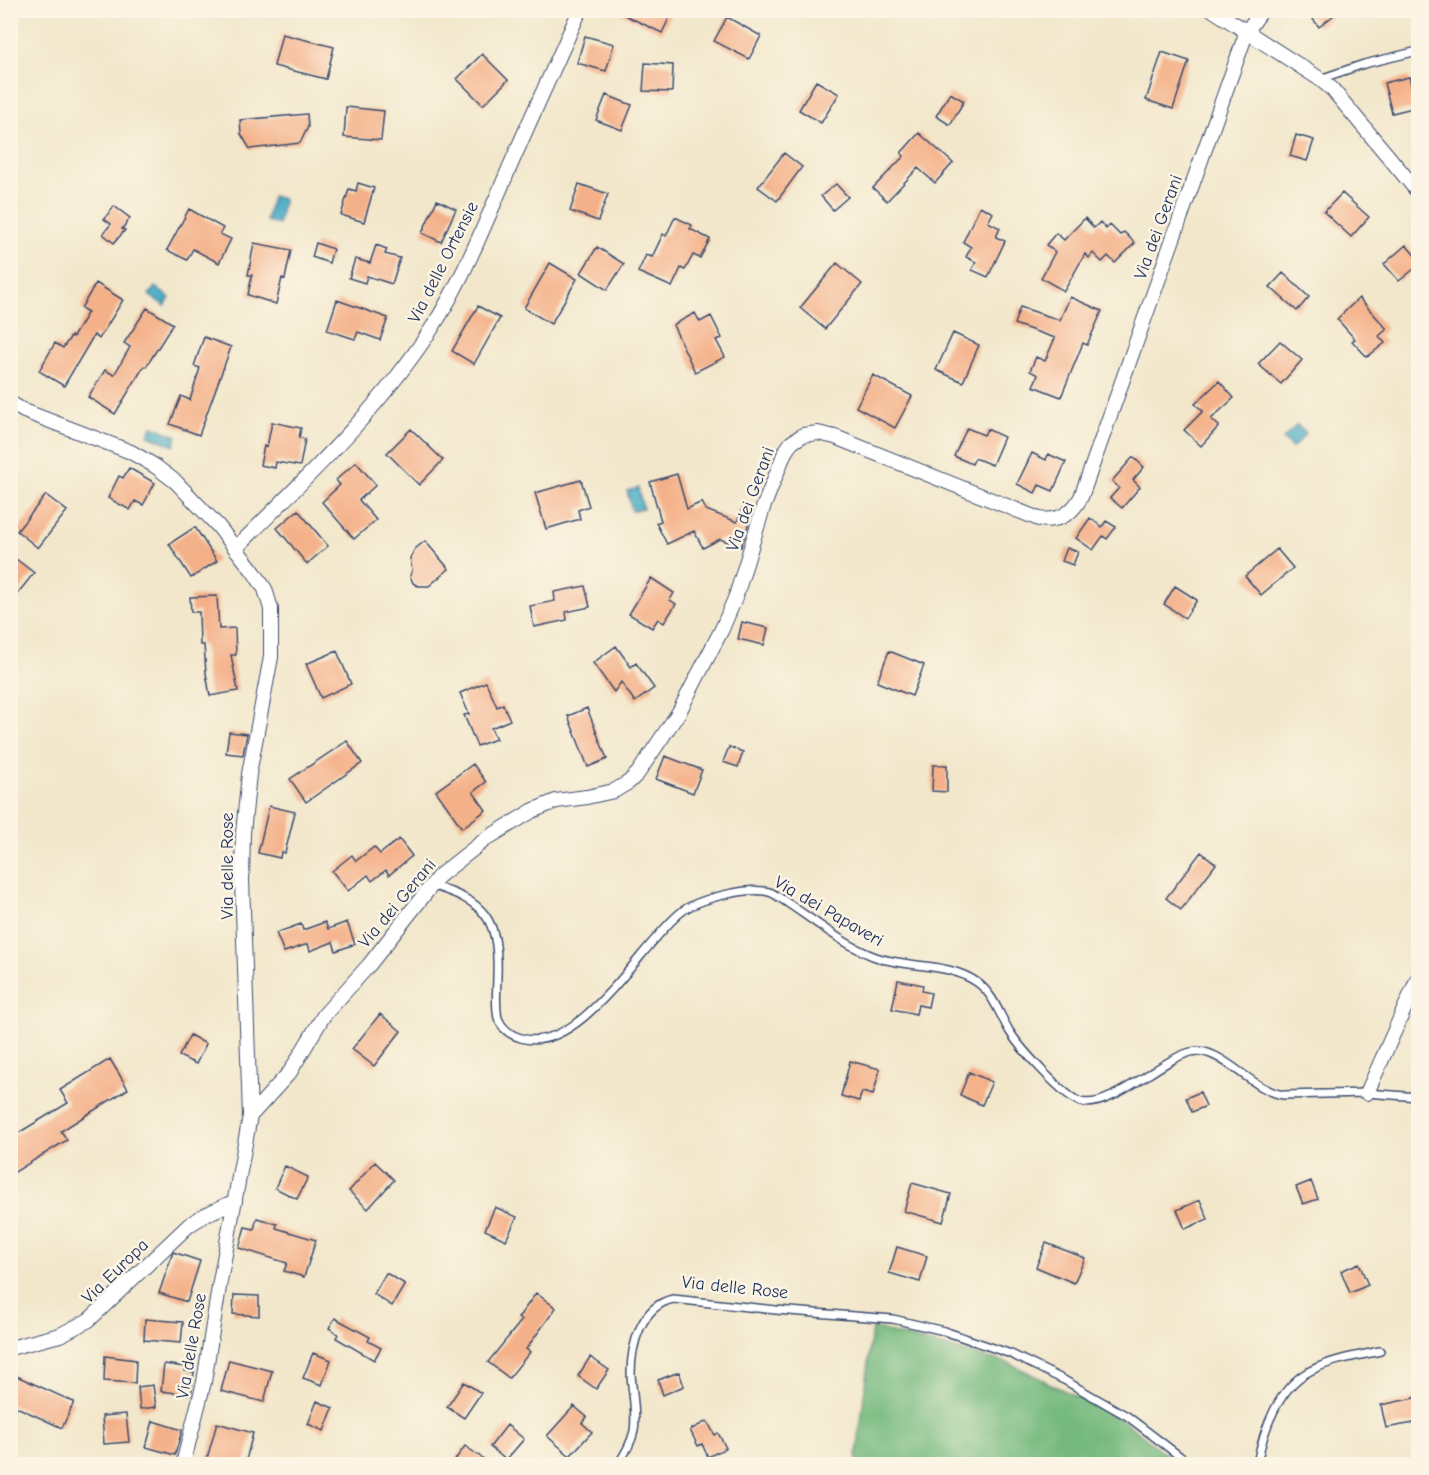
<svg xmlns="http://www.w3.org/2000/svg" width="1429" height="1475" viewBox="0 0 1429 1475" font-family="'Comic Neue',sans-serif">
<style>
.forest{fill:#74b97e;stroke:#48746e;stroke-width:1.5}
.water{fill:#45abc5;stroke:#306d92;stroke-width:1.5}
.building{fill:#f4b189}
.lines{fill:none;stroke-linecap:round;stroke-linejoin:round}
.service-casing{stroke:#3b4b6e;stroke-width:10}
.minor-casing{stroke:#3b4b6e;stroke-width:16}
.service{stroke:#fff;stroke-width:7}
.minor{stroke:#fff;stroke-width:14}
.labels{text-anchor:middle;stroke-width:5;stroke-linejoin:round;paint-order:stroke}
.street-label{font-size:18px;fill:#1b2f5e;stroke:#fcf5e5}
</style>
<rect width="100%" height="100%" fill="#fcf5e5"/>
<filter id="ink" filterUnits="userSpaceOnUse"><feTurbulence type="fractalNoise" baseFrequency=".0167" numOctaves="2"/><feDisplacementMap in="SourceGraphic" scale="12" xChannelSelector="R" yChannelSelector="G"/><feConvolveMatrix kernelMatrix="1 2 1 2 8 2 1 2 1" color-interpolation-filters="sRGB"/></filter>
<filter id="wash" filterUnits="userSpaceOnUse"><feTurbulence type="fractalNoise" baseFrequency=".008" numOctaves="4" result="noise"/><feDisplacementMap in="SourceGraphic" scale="24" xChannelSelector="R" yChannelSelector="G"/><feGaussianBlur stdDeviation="1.35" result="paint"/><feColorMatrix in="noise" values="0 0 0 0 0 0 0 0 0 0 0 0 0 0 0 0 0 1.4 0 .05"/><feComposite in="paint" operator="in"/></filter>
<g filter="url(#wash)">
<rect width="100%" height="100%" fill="#f2e7cb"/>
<path class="forest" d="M872 1328 1011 1364 1121 1419 1178 1464H856Z"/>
<path class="water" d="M272 196 284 199 278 224 266 221Z
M155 287 170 298 165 306 149 295Z
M1297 425 1306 434 1292 448 1283 439Z
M152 426 177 436 174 446 148 435Z
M638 488 643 508 632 511 627 491Z"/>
<g id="blocks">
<path class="building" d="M614 10H673L662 33Z
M1306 10H1340L1319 27Z
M727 17 761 36 749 59 714 41Z
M282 34 334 47 326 79 274 66Z
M585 36 614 44 606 71 577 63Z
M1162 52 1189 61 1173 109 1146 100Z
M482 54 508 80 483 105 457 79Z
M645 63 673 65 672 92 643 91Z
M1409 77 1417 107 1392 113 1384 83Z
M816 81 839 94 821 123 799 110Z
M950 93 964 101 950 125 936 116Z
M606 95 632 105 622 130 596 120Z
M346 107 384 111 381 140 344 137Z
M307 114 308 127 300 143 250 149 241 134 240 120Z
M919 133 953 163 935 183 918 168 887 201 873 188 904 156 901 153Z
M1296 135 1314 140 1307 161 1290 156Z
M784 153 802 167 777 201 758 187Z
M358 183 374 188 364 222 341 215 349 189 356 191Z
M579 184 608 194 598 221 570 211Z
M836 184 848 197 833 210 821 196Z
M1342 193 1369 217 1351 237 1324 212Z
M437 200 456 209 441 242 422 233Z
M114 206 130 218 122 229 125 230 114 243 103 234 111 224 104 219Z
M980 206 993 213 988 222 1000 228 996 237 1005 241 988 277 972 270 976 262 966 257 971 247 963 242Z
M189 209 223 228 220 234 231 239 219 263 193 249 187 260 167 250Z
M675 217 692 225 690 229 710 239 700 258 693 255 685 270 681 268 672 287 638 272 646 255 652 257 663 234 666 236Z
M1085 218 1094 228 1100 222 1106 229 1110 225 1120 235 1124 232 1135 243 1115 263 1108 256 1102 262 1093 253 1089 258 1085 254 1064 291 1041 278 1055 252 1046 245 1056 233 1064 240Z
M254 243 291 250 285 279 282 278 276 304 248 295 252 275H248Z
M316 243 333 249 329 263 312 257Z
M376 245 387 249 385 254 400 258 392 284 367 276 365 283 349 278 355 259 370 263Z
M1406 245 1419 260V265L1399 281 1384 264Z
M597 247 624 264 607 290 581 273Z
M550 263 577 279 551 324 524 308Z
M837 263 862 284 825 329 800 308Z
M1283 273 1309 297 1297 311 1270 287Z
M96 283 123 300 99 339 94 335 64 386 39 371 55 343 63 348 71 336 73 337 88 312 81 308Z
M1070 297 1102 311 1087 345 1083 343 1061 397 1033 386 1038 375 1030 371 1036 357 1045 361 1055 338 1014 324 1020 307 1060 320Z
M1359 298 1387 329 1379 336 1385 343 1367 357 1352 341 1355 339 1337 319Z
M337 300 388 318 380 340 358 332 355 339 327 330Z
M478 306 500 318 474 364 452 351Z
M147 308 173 324 146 367 144 366 115 414 88 397 105 370 114 375 130 347 124 343Z
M695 313 700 322 711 316 722 338 716 340 725 357 695 372 673 325Z
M953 333 979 345 963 382 936 370Z
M204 337 231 347 199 435 170 424 181 396 190 400 200 368 194 366Z
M1280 341 1302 360 1281 384 1258 364Z
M873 375 912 396 895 428 856 407Z
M1219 381 1234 398 1211 419 1219 426 1201 446 1184 430 1203 411 1195 404Z
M272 422 301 428 299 438 305 439 300 466 276 462 275 468 260 465 264 446 267 447Z
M967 428 984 435 987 429 1004 437 992 465 975 458 972 464 954 456Z
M411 429 443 460 419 485 387 453Z
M1032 453 1046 460 1048 454 1066 462 1053 491 1039 485 1035 493 1017 484Z
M1133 457 1144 467 1133 480 1140 487 1122 508 1110 498 1119 488 1112 481Z
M356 462 376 485 359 500 376 520 354 539 322 502 340 485 336 480Z
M129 468 155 483 143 505 135 501 130 510 108 498 119 476 123 478Z
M677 474 687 509 702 502 706 510 737 522 742 509 752 513 741 547 720 539 703 548 694 531 667 544 656 523 661 521 650 482Z
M581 480 589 506 578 510 580 519 546 529 535 493Z
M46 495 67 511 38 548 17 531Z
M298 510 328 546 307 564 277 528Z
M1090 518 1102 527 1106 521 1116 527 1107 539 1103 536 1093 550 1076 538Z
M195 527 217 561 191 578 169 544Z
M425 541 449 569 429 586H418L413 583 410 576 412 570 410 558 415 549Z
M1067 548 1078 552 1073 565 1062 561Z
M1277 549 1293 568 1261 595 1245 576Z
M16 559 34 573 10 603V566Z
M651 578 674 593 670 600 676 604 664 623 658 619 652 628 629 614Z
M585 586 590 607 566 612 567 620 534 627 530 606 555 601 554 592Z
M1175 586 1197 600 1185 618 1164 604Z
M217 596 219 629 235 628 236 655H231L238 691 210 696 206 673 204 645H200L199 612H191L190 597Z
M742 622 768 628 764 645 738 639Z
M616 646 631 667 636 663 654 688 635 702 621 682 614 692 593 663Z
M337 651 351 684 321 698 306 664Z
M889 651 924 665 912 696 877 682Z
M486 682 497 707 503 704 510 720 491 728 496 739 477 746 464 715 469 714 460 693Z
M587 708 607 759 588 767 568 716Z
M229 732 247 734 243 755 226 753Z
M347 741 362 763 306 802 290 779Z
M729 747 743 752 738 767 723 762Z
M665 756 702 770 693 793 656 779Z
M473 764 486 782 473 792 486 810 462 828 436 791Z
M933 765H947V792L932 791Z
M269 806 295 812 285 853 281 852 280 858 258 853Z
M399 839 412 856 389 875 386 870 372 881 368 875 348 891 332 871 352 855 356 861 374 847 380 854Z
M1201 852 1216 864 1181 910 1166 898Z
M325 922 328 929 347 922 355 944 336 951 333 942 310 951 308 944 284 952 276 933 301 924 303 930Z
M898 980 923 985 922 991 931 993 928 1007 918 1005 916 1014 892 1009Z
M380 1014 401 1031 374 1066 352 1049Z
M190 1035 206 1044 196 1064 179 1056Z
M110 1059 128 1089 61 1131 67 1140 10 1175V1138L68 1103 60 1090Z
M850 1061 880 1069 873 1095 862 1092 859 1101 841 1096Z
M969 1072 992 1082 982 1105 960 1095Z
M1200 1092 1206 1106 1192 1112 1186 1098Z
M375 1162 394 1180 368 1209 349 1191Z
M285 1166 308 1177 297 1199 275 1188Z
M1311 1181 1318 1199 1303 1204 1296 1187Z
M912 1183 951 1194 943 1222 904 1211Z
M1200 1200 1208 1219 1185 1229 1177 1210Z
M495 1207 517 1217 506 1240 485 1230Z
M257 1218 277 1224 276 1228 316 1240 304 1277 284 1271 287 1263 239 1248 245 1227 254 1229Z
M1046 1243 1085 1258 1074 1283 1036 1267Z
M897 1247 927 1256 920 1282 889 1273Z
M173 1252 200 1261 187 1302 159 1293Z
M1359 1263 1368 1285 1350 1293 1341 1271Z
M386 1273 405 1284 392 1306 374 1294Z
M536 1293 556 1308 526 1349 530 1352 509 1378 488 1362 522 1320 518 1318Z
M234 1295 259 1296V1316L233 1314Z
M335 1318 370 1337 368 1341 381 1348 374 1360 336 1338 338 1334 329 1328Z
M145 1319 183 1322 181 1343 144 1340Z
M313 1353 331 1360 322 1385 303 1378Z
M105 1356 136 1360 135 1383 104 1381Z
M590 1357 609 1370 596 1389 578 1376Z
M229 1360 272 1371 264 1402 221 1391Z
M164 1364 185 1367V1371L194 1372 191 1395 161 1391Z
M679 1372 684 1386 663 1395 658 1380Z
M10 1373 74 1402 62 1428 10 1404Z
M464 1382 481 1393 464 1418 447 1407Z
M153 1385 156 1407 140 1409 138 1387Z
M1419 1397V1422L1386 1428 1381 1405Z
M317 1401 333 1408 324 1431 308 1424Z
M574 1406 587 1417 582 1423 592 1432 570 1456 547 1436Z
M126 1414 129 1442 104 1444 102 1416Z
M153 1421 182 1430 175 1455 146 1447Z
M707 1421 715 1435 718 1433 726 1448 708 1457 702 1444 698 1446 690 1430Z
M217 1423 253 1433 245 1464H214L206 1462Z
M507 1425 524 1439 506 1460 490 1447Z
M465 1446 491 1464H452Z"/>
</g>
</g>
<g filter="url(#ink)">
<use href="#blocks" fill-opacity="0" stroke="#3b4b6e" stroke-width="1.5"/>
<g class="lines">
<g class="service-casing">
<path id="service" d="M1320 79 1364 64 1418 51
M430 885C485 901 499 918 497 976 497 990 495 1005 498 1018 502 1029 510 1035 521 1038 580 1055 640 946 680 913 696 899 752 885 772 893 804 912 838 942 873 956 906 969 948 961 978 983 994 995 1000 1016 1010 1032 1020 1048 1064 1097 1081 1102 1110 1110 1161 1059 1191 1052 1221 1045 1251 1091 1284 1095L1367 1093 1418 1097
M618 1464C625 1454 631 1444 634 1431 637 1412 632 1393 631 1374 631 1345 641 1306 673 1299L776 1310 893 1319 944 1331 1011 1354 1064 1380 1127 1416 1190 1464
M1257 1464C1263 1431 1278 1386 1312 1370 1333 1359 1358 1356 1380 1351"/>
</g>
<g class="minor-casing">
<path id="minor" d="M1213 10 1320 79 1332 89 1418 192
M10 403 24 411 131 452 155 466 176 482 218 526 254 572 265 589 271 609V657L249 774 243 833 242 880 250 1116 219 1287 204 1382 183 1464
M236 548C306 478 378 411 432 328 461 283 481 233 502 185 527 126 554 68 580 10
M1367 1093 1418 978
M250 1116 290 1072 324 1015 369 965 439 876 486 839 532 811 556 801 587 797 614 791 629 782 638 773 679 712 722 629 736 596 763 508 785 452 791 443 803 435 818 433 835 437 1039 519C1058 522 1072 514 1081 497L1247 31 1262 10
M10 1348 60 1335 89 1320 189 1225 205 1215 235 1201"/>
</g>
<use href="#service" class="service"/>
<use href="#minor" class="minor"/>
</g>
</g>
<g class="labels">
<g class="street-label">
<text transform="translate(1158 227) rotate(-70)" y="6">Via dei Gerani</text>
<text transform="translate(443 262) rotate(-63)" y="6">Via delle Ortensie</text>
<text transform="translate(750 499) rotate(-70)" y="6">Via dei Gerani</text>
<text transform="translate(227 866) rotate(-90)" y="6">Via delle Rose</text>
<text transform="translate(397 903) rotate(-50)" y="6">Via dei Gerani</text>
<text transform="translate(829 911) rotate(30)" y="6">Via dei Papaveri</text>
<text transform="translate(115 1271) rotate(-44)" y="6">Via Europa</text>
<text transform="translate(735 1287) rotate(6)" y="6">Via delle Rose</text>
<text transform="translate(191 1346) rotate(-80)" y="6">Via delle Rose</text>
</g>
</g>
<rect width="1429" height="1475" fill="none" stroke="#fcf5e5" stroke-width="36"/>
</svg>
